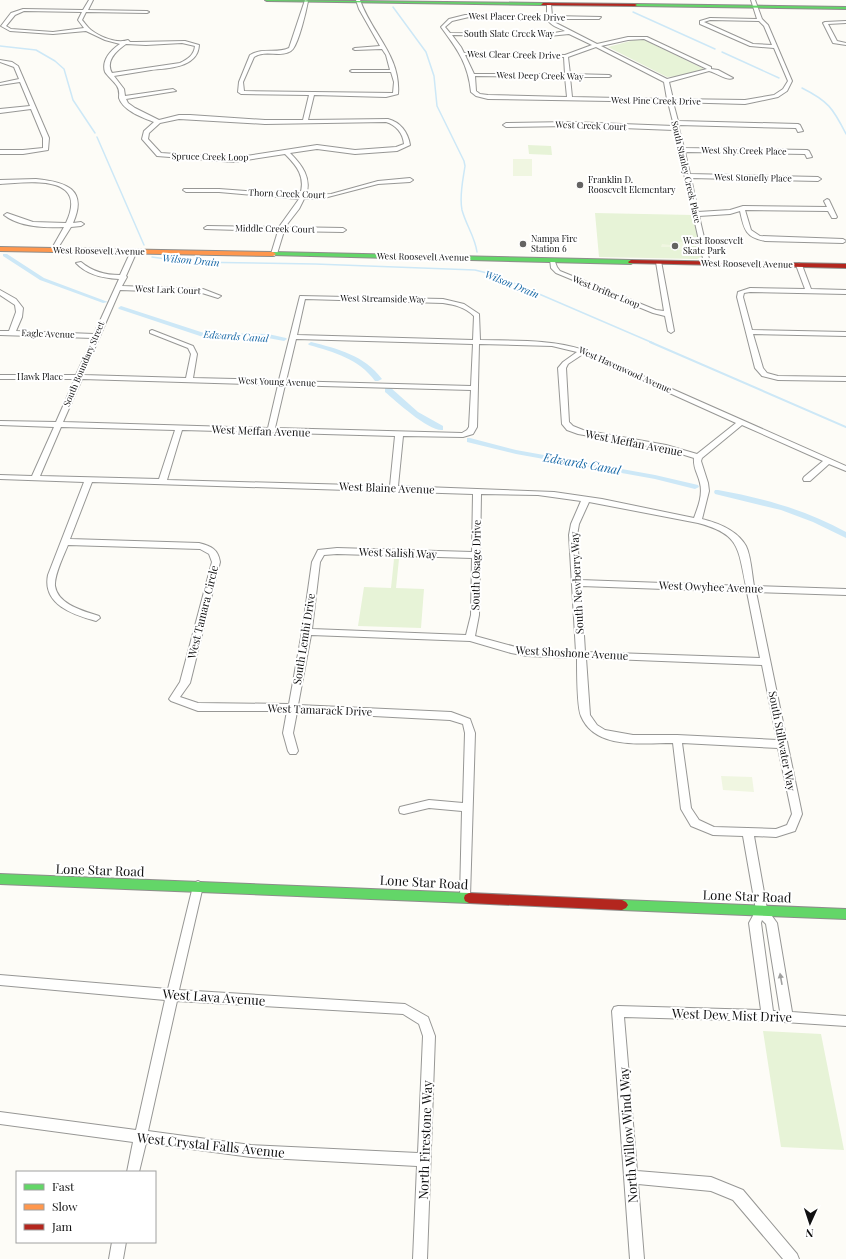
<svg xmlns="http://www.w3.org/2000/svg" width="846" height="1259" viewBox="0 0 846 1259" font-family="'Playfair Display',serif">
<style>
.green{fill:#e7f3d7}
.pitch{fill:#f0f6e1}
.lines{fill:none;stroke-linecap:round;stroke-linejoin:round}
.stream-far1{stroke:#cde8f7;stroke-width:1.5}
.stream{stroke:#cde8f7;stroke-width:2}
.canal{fill:#cde8f7;fill-rule:evenodd}
.street-casing{stroke:#979795;stroke-width:2}
.fast-casing{stroke:#8e8d8b;stroke-width:2}
.slow-casing{stroke:#8e8d8b;stroke-width:2}
.jam-casing{stroke:#8e8d8b;stroke-width:2}
.street{fill:#fffffe;fill-rule:evenodd}
.fast{fill:#63d668;fill-rule:evenodd}
.slow{fill:#ff974d;fill-rule:evenodd}
.jam{fill:#b3261e;fill-rule:evenodd}
.oneway{fill:#a0a09f}
.poi-dot{fill:#646362;stroke:#fff;stroke-width:1.5}
.labels{text-anchor:middle;stroke-width:4;stroke-linejoin:round;paint-order:stroke}
.far-street-label{font-size:9px;fill:#111;stroke:#fff}
.far-poi-label{font-size:9px;fill:#111;stroke:#fff;text-anchor:start}
.far-water-label{font-size:10px;font-style:italic;fill:#1768a6;stroke:#fff}
.street-label{font-size:11px;fill:#111;stroke:#fff}
.water-label{font-size:12px;font-style:italic;fill:#1768a6;stroke:#fff}
.near-street-label{font-size:13px;fill:#111;stroke:#fff}
</style>
<rect width="100%" height="100%" fill="#fdfcf7"/>
<path class="green" d="M638 39 644 40 704 69 681 76 667 77 608 47Z
M528 145 551 146 552 155 529 154Z
M595 213 693 215 703 256 697 259 599 257Z
M394 559H399L396 588 424 589 421 628 358 626 364 587 391 588Z
M763 1031 821 1034 844 1150 781 1147Z"/>
<path class="pitch" d="M513 159H532V176H513Z
M670 242H689L691 250H671L670 247H661L662 244 670 245Z
M721 776 752 777 754 792 723 790Z"/>
<g class="lines">
<path class="stream-far1" d="M393 7 426 52 434 76 437 106 464 161 465 166C463 180 459 196 462 210 466 225 475 237 477 252
M633 12 715 49
M0 46 36 50 55 61 64 69 73 100 95 133
M722 52 779 78
M802 88C828 101 833 108 846 134
M97 137 144 245
M152 257 187 262 315 264 475 270 495 275 653 343"/>
<path class="stream" d="M650 342 846 427"/>
<path class="canal" d="M3 254H7L44 278 108 302 103 303 40 280 3 256Z
M121 306 204 333 268 334 286 338 287 339 284 341 268 338 203 337 119 309 118 308Z
M311 342C338 349 364 355 382 379L378 381H375C359 359 334 352 309 345L308 344Z
M385 388H391L418 412 443 426V430C429 432 396 401 385 392Z
M467 438H470L516 450 655 475 698 485 699 487 695 489 655 479 516 454 467 442Z
M715 490H718C763 498 806 510 846 532V538L813 522 781 510 715 494 714 492Z"/>
<g class="street-casing">
<path id="street" d="M89 0H93L88 10 147 11 149 12 147 13 86 12 82 20C85 23 87 27 91 30 100 37 117 44 128 40L130 42H136L185 41 199 45C198 68 168 68 151 70 139 72 126 74 114 76L124 89 125 96 173 89 176 91 126 99 128 103 135 108 159 120 179 115H190L265 120H303L309 95 241 94 238 92 239 82 250 55C263 47 277 54 289 48L305 0 308 1C306 12 299 41 293 49 290 53 283 54 279 54 270 54 262 52 254 57L243 82 244 91 393 93 394 82 391 72H352L350 71 352 70H390L386 55 382 49 355 50 353 49 355 48 380 46 359 9 356 0H360C372 34 401 56 398 94L386 97 314 95 308 120 388 119C400 122 408 132 410 145L397 151 355 154 317 149 290 153C302 165 312 178 306 195L331 194 378 181 410 178 413 180 410 182 378 184 324 198 304 199 299 209 285 227 343 228 346 230 343 232 284 231 277 254 274 256 271 254 278 231 205 229 204 228 207 226 279 227 299 199 219 192H186L183 190 184 189H219L300 195C306 177 297 166 285 154L234 162 157 156 142 139 144 131 154 122C144 118 123 111 119 98 119 94 120 91 117 86 114 81 108 77 105 72 101 60 112 49 120 44L105 40 86 31 53 34 10 31 1 26 11 13 23 9 83 10ZM24 11 82 12 78 20 84 28 53 32 11 29 6 26 15 15ZM182 43 195 46C194 55 188 59 180 63L112 73C105 61 116 51 126 44L146 45ZM179 119 265 124 386 122C396 125 403 133 404 144L396 147 355 150 317 145 234 158 161 153 148 139 149 133 160 123Z
M751 0H755L762 19 768 25 792 81 787 91 778 97 745 104 673 102 678 121 798 124 800 125 803 131 798 132 796 128 678 125 684 148 807 150 809 151 812 157 807 158 805 154 685 152 690 174 818 177 821 179 818 181 691 178 698 212 730 210 743 206 827 207 824 201 827 199 829 200 837 217 836 218H832L828 211 745 210 751 230 760 236 843 239 846 241 843 243 765 241C745 237 744 229 740 211L730 214 699 216 710 263 707 265 704 263 679 151 677 150 679 149 674 130 570 126 506 127 503 125 506 123 570 122 674 126 668 102 488 99 476 96 471 92C468 63 457 49 441 27L449 19 465 15 547 16V4L549 3 551 4 552 16 601 17 599 19H552L556 23 597 44 628 37H647L711 67V69L718 70 733 78C727 81 717 73 709 71L669 82 673 99 745 100 774 95 783 89 788 81 774 48 750 46 700 24V21L710 18 757 19ZM469 17 548 19C549 25 559 28 565 31L549 34 450 33 445 27 452 21ZM710 20 759 21 764 26 772 45 753 44 704 22ZM569 34 592 45 565 55 464 53 461 47 452 35 549 36ZM644 39 707 69 667 79 601 46 628 40ZM596 47 664 82 667 99 572 97 570 77H609L611 76 609 75 570 74 568 57ZM465 55 564 57 565 74H474ZM475 76 565 77 567 97 488 95 480 94 476 91Z
M846 21V23L828 24 837 41 846 43V45L833 43 823 23 825 22Z
M0 60 12 62 18 66 49 138 48 150 23 154H0V150H23L43 148V138L31 109 0 113V109L30 106 20 82 0 85V83L19 79 14 67 0 62Z
M36 179C66 182 88 189 73 223L81 222 84 224 81 226 71 227 56 251 51 250 64 227C46 228 19 227 4 215L7 213 33 222 66 223C89 174 30 182 0 184V180Z
M134 249 137 251 126 276 127 277 122 286 203 289 221 296 218 298 202 293 120 290 83 375 186 378 191 354 188 348 150 333V331L152 330 193 346 197 354 193 378 279 380 300 296 443 299 464 304 479 314 480 340C515 341 550 339 584 350L846 466V471L829 464 810 481H804L803 479 804 477 823 461 742 425 702 458 701 461 708 483 709 491 702 519C718 523 737 530 746 546 751 556 752 575 754 586L846 589V595L756 592 802 814 795 831 776 837 754 836 767 909 777 923 792 1012 846 1016V1026L768 1021 624 1017 637 1171 711 1177 743 1190 797 1254 799 1259H783L733 1200 711 1191 638 1184 644 1259H630L612 1011 614 1007 618 1006 761 1010 749 923 756 910 743 836 713 835 691 826 681 809 673 743C643 743 595 750 581 716 577 707 577 670 577 658L527 656 511 653 470 641 311 635 298 705 451 712 470 719 475 733 470 897 469 900 465 902 461 900 460 897 462 811 429 808 404 814 400 813 399 810 400 807 429 800 463 803 465 733 463 724 450 720 297 712 293 733 298 751 296 754H290L288 751 283 733 287 711H198L171 701 169 699 180 682 212 562 209 554 200 549 68 545C64 555 54 575 55 586 58 605 84 611 99 616L100 618 96 621C74 615 42 605 48 575L84 482 0 479V475L32 476 54 427 0 425V421L56 422 75 379H0V375H76L93 338 0 335V331H9L16 312 15 305 0 295V290L16 299 23 308 22 317 16 331 94 334 119 279C103 278 87 275 76 263L81 262C93 272 105 275 120 275L131 251ZM305 299 443 303C455 305 465 307 474 316L473 340 297 335ZM296 339 473 344 471 386 286 381ZM479 344 552 346 577 352 563 362 558 368 562 424 567 430 578 434 665 449 694 458C693 468 698 474 700 483 703 495 698 507 694 518L602 499 554 492 398 486 403 436 463 437 473 434 477 427ZM583 354 736 423 697 454 666 445 583 430 573 426 569 422 566 368 568 364ZM82 379 278 385 268 428 63 422ZM285 385 471 390 469 427 467 430 462 433 275 428ZM61 427 175 430 159 479 40 476ZM182 430 395 436 390 486 167 480ZM92 482 473 494 472 552 337 548 318 550 312 562 302 632 289 704 198 703 180 697 190 683 220 562C218 549 211 546 199 543L70 539ZM481 494 538 495 581 501 571 524 569 535 576 652 527 650 475 636 479 615ZM589 502 698 523C740 534 738 548 746 586L580 580 577 535 579 524ZM337 554 472 558 471 615 466 635 312 629 320 562 324 555ZM581 586 747 592 760 658 585 652ZM586 658 762 665 777 740 677 735H633L605 730 597 725 590 715ZM682 743 778 748 792 814 787 825 776 829 714 827 699 820 691 808ZM762 920 766 924 780 1011H773L761 923Z
M550 259H554L557 267 560 271 656 310 664 311 656 262 661 261 674 331 671 333 668 331 665 316 653 313 556 273 551 268Z
M799 263 802 265 811 289 846 290V294L750 292 744 293 743 297 752 330 846 332V336L753 334 763 368 767 373 778 376 846 377V381L778 380 762 376 755 368 737 297 738 292 750 288 805 289 796 265Z
M198 881 202 883 203 886 179 990 405 1004 428 1017 435 1036 427 1259H413L417 1166 251 1157 146 1143 139 1172H127L133 1142 0 1124V1112L136 1130 165 1000 0 985V975L168 989 193 886 194 883ZM177 1001 403 1014 419 1024 423 1036 418 1153 251 1145 148 1131Z
M112 1242H126L123 1259H109Z"/>
</g>
<g class="fast-casing">
<path id="fast" d="M265 0 543 3 545 4 543 5 267 1Z
M635 4 846 7V9L633 6Z
M273 252 631 260 634 262 631 264 271 255V253Z
M0 874 469 893 473 895 474 898 473 901 469 903 0 884Z
M622 900 846 909V919L622 910 618 908 616 905 618 902Z"/>
</g>
<g class="slow-casing">
<path id="slow" d="M0 247 273 252 276 254 273 256 0 251Z"/>
</g>
<g class="jam-casing">
<path id="jam" d="M543 3 635 4 637 5 635 6 541 5Z
M631 260 846 264V268L629 263 628 262Z
M469 893 622 900 626 902 628 905 626 908 622 910 469 903 465 901 464 898 465 895Z"/>
</g>
<use href="#street" class="street"/>
<use href="#fast" class="fast"/>
<use href="#slow" class="slow"/>
<use href="#jam" class="jam"/>
</g>
<defs><path id="oneway-solid" d="M-6-.8H1V-3.2L6.5 0L1 3.2V.8H-6Z"/></defs>
<use class="oneway" href="#oneway-solid" transform="translate(781 979) rotate(-100)"/>
<g class="poi-dot">
<circle cx="580" cy="185" r="4"/>
<circle cx="523" cy="244" r="4"/>
<circle cx="675" cy="246" r="4"/>
</g>
<g class="labels">
<g class="far-street-label">
<text transform="translate(517 17) rotate(1)" y="3">West Placer Creek Drive</text>
<text x="509" y="37">South Slate Creek Way</text>
<text transform="translate(514 55) rotate(1)" y="3">West Clear Creek Drive</text>
<text transform="translate(540 76) rotate(1)" y="3">West Deep Creek Way</text>
<text transform="translate(656 101) rotate(1)" y="3">West Pine Creek Drive</text>
<text transform="translate(591 126) rotate(2)" y="3">West Creek Court</text>
<text transform="translate(744 151) rotate(1)" y="3">West Shy Creek Place</text>
<text transform="translate(210 157) rotate(1)" y="3">Spruce Creek Loop</text>
<text transform="translate(686 172) rotate(77)" y="3">South Stanley Creek Place</text>
<text transform="translate(753 178) rotate(1)" y="3">West Stonefly Place</text>
<text transform="translate(287 194) rotate(2)" y="3">Thorn Creek Court</text>
<text transform="translate(275 229) rotate(1)" y="3">Middle Creek Court</text>
<text transform="translate(99 251) rotate(1)" y="3">West Roosevelt Avenue</text>
<text transform="translate(423 257) rotate(1)" y="3">West Roosevelt Avenue</text>
<text transform="translate(747 264) rotate(1)" y="3">West Roosevelt Avenue</text>
<text transform="translate(168 290) rotate(2)" y="3">West Lark Court</text>
<text transform="translate(606 292) rotate(22)" y="3">West Drifter Loop</text>
<text transform="translate(383 299) rotate(1)" y="3">West Streamside Way</text>
<text transform="translate(48 334) rotate(2)" y="3">Eagle Avenue</text>
<text transform="translate(84 364) rotate(-67)" y="3">South Boundary Street</text>
<text transform="translate(625 370) rotate(24)" y="3">West Havenwood Avenue</text>
<text x="40" y="380">Hawk Place</text>
<text transform="translate(277 382) rotate(2)" y="3">West Young Avenue</text>
</g>
<g class="far-poi-label">
<text x="588" y="183">Franklin D.<tspan x="588" dy="10">Roosevelt Elementary</tspan></text>
<text x="531" y="242">Nampa Fire<tspan x="531" dy="10">Station 6</tspan></text>
<text x="683" y="244">West Roosevelt<tspan x="683" dy="10">Skate Park</tspan></text>
</g>
<g class="far-water-label">
<text transform="translate(191 260) rotate(5)" y="4">Wilson Drain</text>
<text transform="translate(512 284) rotate(22)" y="4">Wilson Drain</text>
<text transform="translate(236 336) rotate(4)" y="4">Edwards Canal</text>
</g>
<g class="street-label">
<text transform="translate(261 431) rotate(2)" y="4">West Meffan Avenue</text>
<text transform="translate(634 443) rotate(11)" y="4">West Meffan Avenue</text>
<text transform="translate(387 488) rotate(2)" y="4">West Blaine Avenue</text>
<text transform="translate(398 553) rotate(2)" y="4">West Salish Way</text>
<text transform="translate(476 565) rotate(-89)" y="4">South Osage Drive</text>
<text transform="translate(577 583) rotate(-93)" y="4">South Newberry Way</text>
<text transform="translate(711 587) rotate(2)" y="4">West Owyhee Avenue</text>
<text transform="translate(203 612) rotate(-76)" y="4">West Tamara Circle</text>
<text transform="translate(304 639) rotate(-81)" y="4">South Lemhi Drive</text>
<text transform="translate(572 653) rotate(3)" y="4">West Shoshone Avenue</text>
<text transform="translate(320 710) rotate(2)" y="4">West Tamarack Drive</text>
<text transform="translate(782 741) rotate(79)" y="4">South Stillwater Way</text>
</g>
<g class="water-label">
<text transform="translate(582 464) rotate(10)" y="4">Edwards Canal</text>
</g>
<g class="near-street-label">
<text transform="translate(100 870) rotate(2)" y="5">Lone Star Road</text>
<text transform="translate(424 882) rotate(3)" y="5">Lone Star Road</text>
<text transform="translate(747 896) rotate(2)" y="5">Lone Star Road</text>
<text transform="translate(214 997) rotate(4)" y="5">West Lava Avenue</text>
<text transform="translate(732 1015) rotate(2)" y="5">West Dew Mist Drive</text>
<text transform="translate(628 1135) rotate(-94)" y="5">North Willow Wind Way</text>
<text transform="translate(425 1140) rotate(-88)" y="5">North Firestone Way</text>
<text transform="translate(211 1145) rotate(6)" y="5">West Crystal Falls Avenue</text>
</g>
</g>
<rect x="16" y="1171" width="140" height="72" fill="#ffffff" stroke="#a0a0a0"/>
<rect x="24" y="1184" width="20" height="6" fill="#63d668" stroke="#a0a0a0"/>
<text x="52" y="1191" font-size="12" fill="#111111">Fast</text>
<rect x="24" y="1204" width="20" height="6" fill="#ff974d" stroke="#a0a0a0"/>
<text x="52" y="1211" font-size="12" fill="#111111">Slow</text>
<rect x="24" y="1224" width="20" height="6" fill="#b3261e" stroke="#a0a0a0"/>
<text x="52" y="1231" font-size="12" fill="#111111">Jam</text>
<g transform="translate(810 1223) rotate(183)" stroke="#ffffff" stroke-width="3" paint-order="stroke">
<path d="M0-3L7 15L0 10L-7 15Z" fill="#111111"/>
<text y="-6" font-size="11" font-weight="bold" text-anchor="middle" fill="#111111">N</text>
</g>
</svg>
